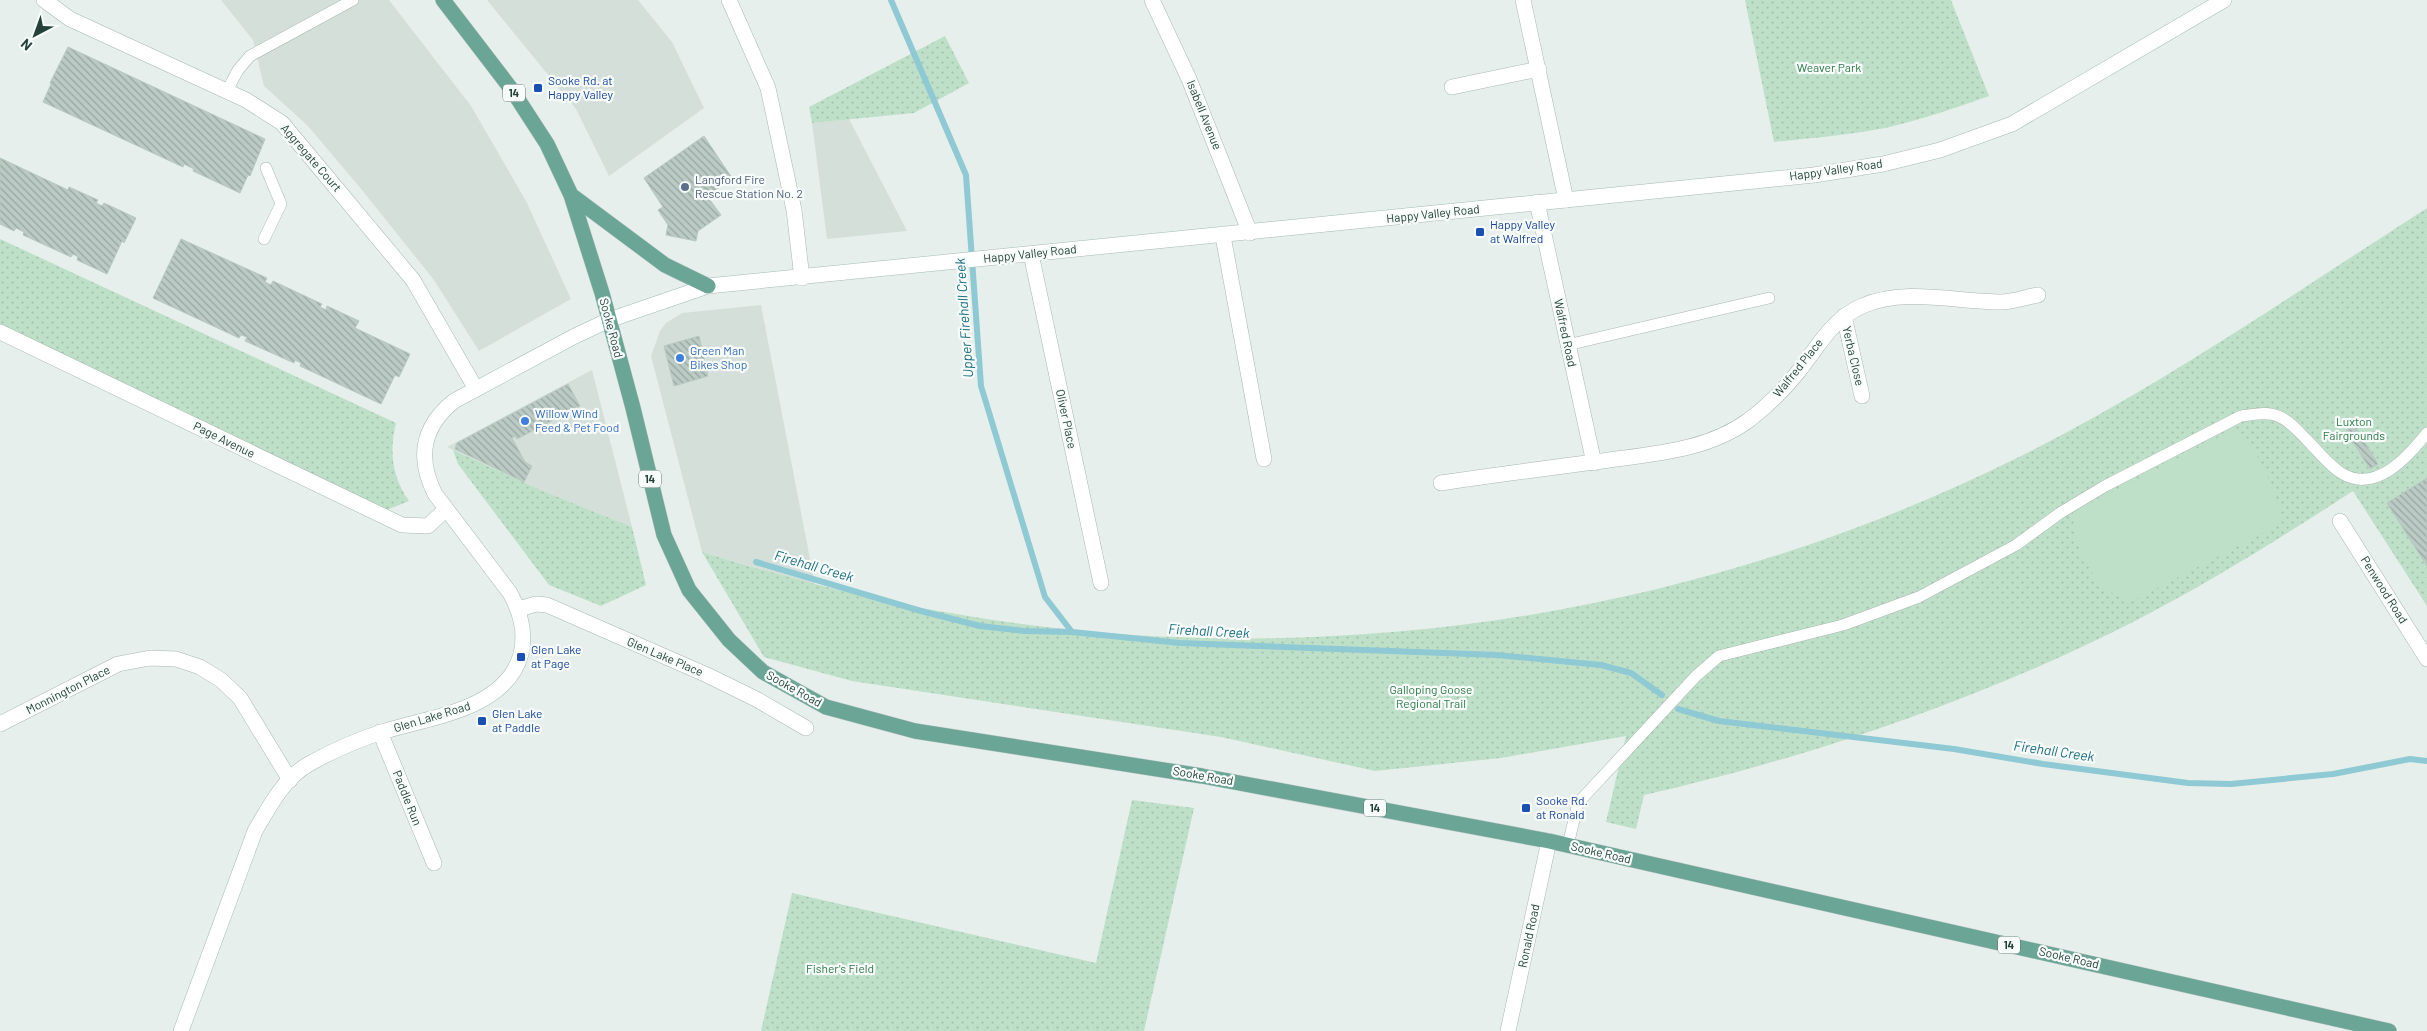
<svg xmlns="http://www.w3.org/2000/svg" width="2427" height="1031" viewBox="0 0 2427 1031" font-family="Barlow,sans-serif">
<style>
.built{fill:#d4dfda}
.green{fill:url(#green-dots)}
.pitch{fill:#bfe0c8}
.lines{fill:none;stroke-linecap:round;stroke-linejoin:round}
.stream{stroke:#8ec9d4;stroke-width:6}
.building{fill:url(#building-back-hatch);stroke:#b8c9c2}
.lane-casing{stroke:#a8b8b2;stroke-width:12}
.street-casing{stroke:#a8b8b2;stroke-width:16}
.secondary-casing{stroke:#a4bbb3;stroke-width:16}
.primary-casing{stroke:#c2cac8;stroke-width:16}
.lane{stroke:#fff;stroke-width:11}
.street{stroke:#fff;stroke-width:15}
.secondary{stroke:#fff;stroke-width:15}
.primary{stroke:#6aa596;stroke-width:15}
.transit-dot{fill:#1a4fb4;stroke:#f7fbf9;stroke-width:2}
.service-dot{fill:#5c6f8a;stroke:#f7fbf9;stroke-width:2}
.shop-dot{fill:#3f7fe0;stroke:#f7fbf9;stroke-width:2}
.labels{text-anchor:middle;stroke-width:4.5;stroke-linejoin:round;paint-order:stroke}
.shield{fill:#f7fbf9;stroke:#637a73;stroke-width:1}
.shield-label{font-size:11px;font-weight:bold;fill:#24423a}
.park-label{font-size:12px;fill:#2d7a4b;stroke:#f7fbf9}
.transit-label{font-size:12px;fill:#164399;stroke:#f7fbf9;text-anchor:start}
.street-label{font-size:12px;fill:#24423a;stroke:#f7fbf9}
.service-label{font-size:12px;fill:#4e5e75;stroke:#f7fbf9;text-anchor:start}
.shop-label{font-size:12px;fill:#366cbe;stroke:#f7fbf9;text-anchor:start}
.water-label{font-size:14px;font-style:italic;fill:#1c6f80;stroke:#f7fbf9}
</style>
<defs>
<pattern id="green-dots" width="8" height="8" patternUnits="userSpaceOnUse" patternTransform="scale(1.25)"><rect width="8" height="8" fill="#bfe0c8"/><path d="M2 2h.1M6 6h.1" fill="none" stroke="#a4c1ad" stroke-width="1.8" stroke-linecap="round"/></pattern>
<pattern id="building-back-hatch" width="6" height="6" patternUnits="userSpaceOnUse" patternTransform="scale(1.25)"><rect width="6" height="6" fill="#bbcac4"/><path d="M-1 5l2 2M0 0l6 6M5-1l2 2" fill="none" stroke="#98a6a0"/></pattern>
</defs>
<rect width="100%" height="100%" fill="#e6efeb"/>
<path class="built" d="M221 0H389L471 106 526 201 571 299 479 351 434 280 362 190 308 126 264 86 253 40Z
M487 0H638L672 42 704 108 609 176 576 109Z
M849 119 907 231 827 239 812 123Z
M761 305 815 585 702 552 651 356 660 331 666 323 682 313Z
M592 370 632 527 541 490 447 447Z"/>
<path class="green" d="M1745 0H1951L1989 96C1955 108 1921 120 1885 128 1849 135 1811 138 1774 142Z
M945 36 969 83 914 113 812 123 809 107Z
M2427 208V606L2353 491C2282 537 2211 582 2135 621 1979 700 1815 756 1644 795L1636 829 1606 822 1626 736 1501 758 1375 771 1221 737 852 681 764 657 702 552C788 578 873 601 962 615 1319 675 1694 619 2019 457 2161 386 2293 294 2427 208Z
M0 239 396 423C389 451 392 477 409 501L384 511 0 332Z
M453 450 541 490 632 527 646 585 601 606 549 585 458 464Z
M1132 800 1194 808 1144 1031H761L792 893 1096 963Z"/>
<path class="pitch" d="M2235 429C2256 445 2281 498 2281 524L2132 601C2095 594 2073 547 2073 512Z"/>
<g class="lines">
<path class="stream" d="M891 0 966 175 981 386 1045 597 1072 632
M756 562 921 611 980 626 1024 631 1072 632 1180 643 1497 655 1601 665 1631 673 1662 695
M1678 709 1719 721 1954 749 2043 764 2188 783 2231 784 2333 774 2410 759 2427 761"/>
</g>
<path class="building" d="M68 47 265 139 250 176 248 175 240 193 193 171 194 169 184 164 183 167 43 102 51 84 50 83Z
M704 136 732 178 707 196 721 215 698 231 696 241 666 235 668 225 658 210 663 207 644 178Z
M0 158 68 190 69 187 98 200 96 203 102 206 104 203 136 218 124 243 122 241 107 274 77 260 78 257 73 254 71 257 23 235 24 232 16 228 14 231 0 224Z
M181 239 267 278 265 282 271 285 273 281 322 304 320 307 326 310 327 306 359 321 355 328 410 354 399 377 395 375 381 404 300 366 301 363 295 360 294 363 245 341 247 337 241 335 239 338 153 298Z
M699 336 708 376 674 386 664 346Z
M568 384 580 406 517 439 515 436 512 438 525 462 532 466 524 482 455 449 457 443Z
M2354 425 2378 464 2370 469 2346 431Z
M2427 478V566L2387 503Z"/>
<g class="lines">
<g class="lane-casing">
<path id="lane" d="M227 91 238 70 250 56 353 0
M264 239 281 204 266 168
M1567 345 1769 298
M1568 845 1578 803 1696 676 1719 656 1843 625 1919 597 2016 545 2060 513 2105 486 2241 416C2252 415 2267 411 2278 416 2289 420 2299 432 2307 440 2318 451 2330 467 2343 474 2376 493 2408 457 2427 433"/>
</g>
<g class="street-casing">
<path id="street" d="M44 0 70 19 246 100 282 123 413 280 476 389
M729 0 768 88 794 210 802 278
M1152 0 1189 79 1250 233
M1523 0 1566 200
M1452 87 1539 69
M1537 202 1594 463
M1223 236 1264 459
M1031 254 1101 583
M1844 316 1862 396
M0 332 402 525 428 526 446 509
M1441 483C1495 475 1548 468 1602 461 1652 454 1707 451 1749 420 1767 406 1784 390 1798 372 1818 347 1832 319 1862 306 1905 287 1956 302 2001 302 2013 302 2026 297 2038 295
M2340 521 2427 659
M519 609 536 604 547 605 707 675 756 699 806 728
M0 724 118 664 150 658 176 659 200 667 221 680 240 698 290 780
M380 732 434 863
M1508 1031 1549 841"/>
</g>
<g class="secondary-casing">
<path id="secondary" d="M181 1031 255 831C269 807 284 778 309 764 332 751 357 740 382 732 429 717 506 710 521 654 526 632 521 613 510 593L435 494C417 458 422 427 454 401L573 337 609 320 708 286 1814 175 1883 164 1940 150 2012 124 2224 0"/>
</g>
<g class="primary-casing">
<path id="primary" d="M443 0 512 90 547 144 571 195 602 293 633 408 664 535 689 590 729 640 763 672 826 707 915 731 1202 776 1549 841 2389 1031
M571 195 665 265 708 286"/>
</g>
<use href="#lane" class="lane"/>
<use href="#street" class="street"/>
<use href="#secondary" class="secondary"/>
<use href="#primary" class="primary"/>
</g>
<g class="transit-dot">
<rect x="533" y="83" width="10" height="10" rx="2.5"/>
<rect x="1475" y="227" width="10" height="10" rx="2.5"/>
<rect x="516" y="652" width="10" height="10" rx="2.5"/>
<rect x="477" y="716" width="10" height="10" rx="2.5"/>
<rect x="1521" y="803" width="10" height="10" rx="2.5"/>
</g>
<circle class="service-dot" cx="685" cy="187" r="5"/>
<g class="shop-dot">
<circle cx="680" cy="358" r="5"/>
<circle cx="525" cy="421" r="5"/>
</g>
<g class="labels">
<g class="shield">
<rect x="503" y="84.5" width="22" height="17" rx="4"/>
<rect x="639" y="470.5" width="22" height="17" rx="4"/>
<rect x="1364" y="799.5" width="22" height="17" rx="4"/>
<rect x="1998" y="936.5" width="22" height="17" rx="4"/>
</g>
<g class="shield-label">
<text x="514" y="97">14</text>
<text x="650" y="483">14</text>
<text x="1375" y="812">14</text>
<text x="2009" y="949">14</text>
</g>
<g class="park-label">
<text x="1829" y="72">Weaver Park</text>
<text x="2354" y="426">Luxton<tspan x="2354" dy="14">Fairgrounds</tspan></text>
<text x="1431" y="694">Galloping Goose<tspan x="1431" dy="14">Regional Trail</tspan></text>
<text x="840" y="973">Fisher's Field</text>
</g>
<g class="transit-label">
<text x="548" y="85">Sooke Rd. at<tspan x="548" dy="14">Happy Valley</tspan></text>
<text x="1490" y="229">Happy Valley<tspan x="1490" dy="14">at Walfred</tspan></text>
<text x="531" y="654">Glen Lake<tspan x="531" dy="14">at Page</tspan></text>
<text x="492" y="718">Glen Lake<tspan x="492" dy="14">at Paddle</tspan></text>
<text x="1536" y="805">Sooke Rd.<tspan x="1536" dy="14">at Ronald</tspan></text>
</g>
<g class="street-label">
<text transform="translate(1204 115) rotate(68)" y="4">Isabell Avenue</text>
<text transform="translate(311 158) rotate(49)" y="4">Aggregate Court</text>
<text transform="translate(1836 170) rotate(-8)" y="4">Happy Valley Road</text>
<text transform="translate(1433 214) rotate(-6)" y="4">Happy Valley Road</text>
<text transform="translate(1030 254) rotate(-6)" y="4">Happy Valley Road</text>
<text transform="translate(611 328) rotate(75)" y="4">Sooke Road</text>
<text transform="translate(1565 333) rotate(78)" y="4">Walfred Road</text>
<text transform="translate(1853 356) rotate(77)" y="4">Yerba Close</text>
<text transform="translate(1798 368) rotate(-51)" y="4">Walfred Place</text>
<text transform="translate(1066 419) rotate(78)" y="4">Oliver Place</text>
<text transform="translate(224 440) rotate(26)" y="4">Page Avenue</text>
<text transform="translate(2384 590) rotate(58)" y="4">Penwood Road</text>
<text transform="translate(665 657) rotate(23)" y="4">Glen Lake Place</text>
<text transform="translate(794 689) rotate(29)" y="4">Sooke Road</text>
<text transform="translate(68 690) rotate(-27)" y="4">Monnington Place</text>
<text transform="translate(432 717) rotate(-17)" y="4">Glen Lake Road</text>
<text transform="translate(1203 776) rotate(10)" y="4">Sooke Road</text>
<text transform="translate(407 798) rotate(68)" y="4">Paddle Run</text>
<text transform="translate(1601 853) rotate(13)" y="4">Sooke Road</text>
<text transform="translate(1529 936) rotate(-78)" y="4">Ronald Road</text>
<text transform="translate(2069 958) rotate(13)" y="4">Sooke Road</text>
</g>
<g class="service-label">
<text x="695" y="184">Langford Fire<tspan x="695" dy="14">Rescue Station No. 2</tspan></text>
</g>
<g class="shop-label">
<text x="690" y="355">Green Man<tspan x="690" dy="14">Bikes Shop</tspan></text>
<text x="535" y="418">Willow Wind<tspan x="535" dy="14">Feed &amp; Pet Food</tspan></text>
</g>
<g class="water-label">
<text transform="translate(964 318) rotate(-94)" y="5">Upper Firehall Creek</text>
<text transform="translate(814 566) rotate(16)" y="5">Firehall Creek</text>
<text transform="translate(1209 631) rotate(3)" y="5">Firehall Creek</text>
<text transform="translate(2054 751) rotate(8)" y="5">Firehall Creek</text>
</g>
</g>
<g transform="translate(35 35) rotate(221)" stroke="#f7fbf9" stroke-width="4" paint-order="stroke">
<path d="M0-4L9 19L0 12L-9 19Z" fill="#24423a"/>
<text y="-8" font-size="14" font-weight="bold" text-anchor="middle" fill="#24423a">N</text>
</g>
</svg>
